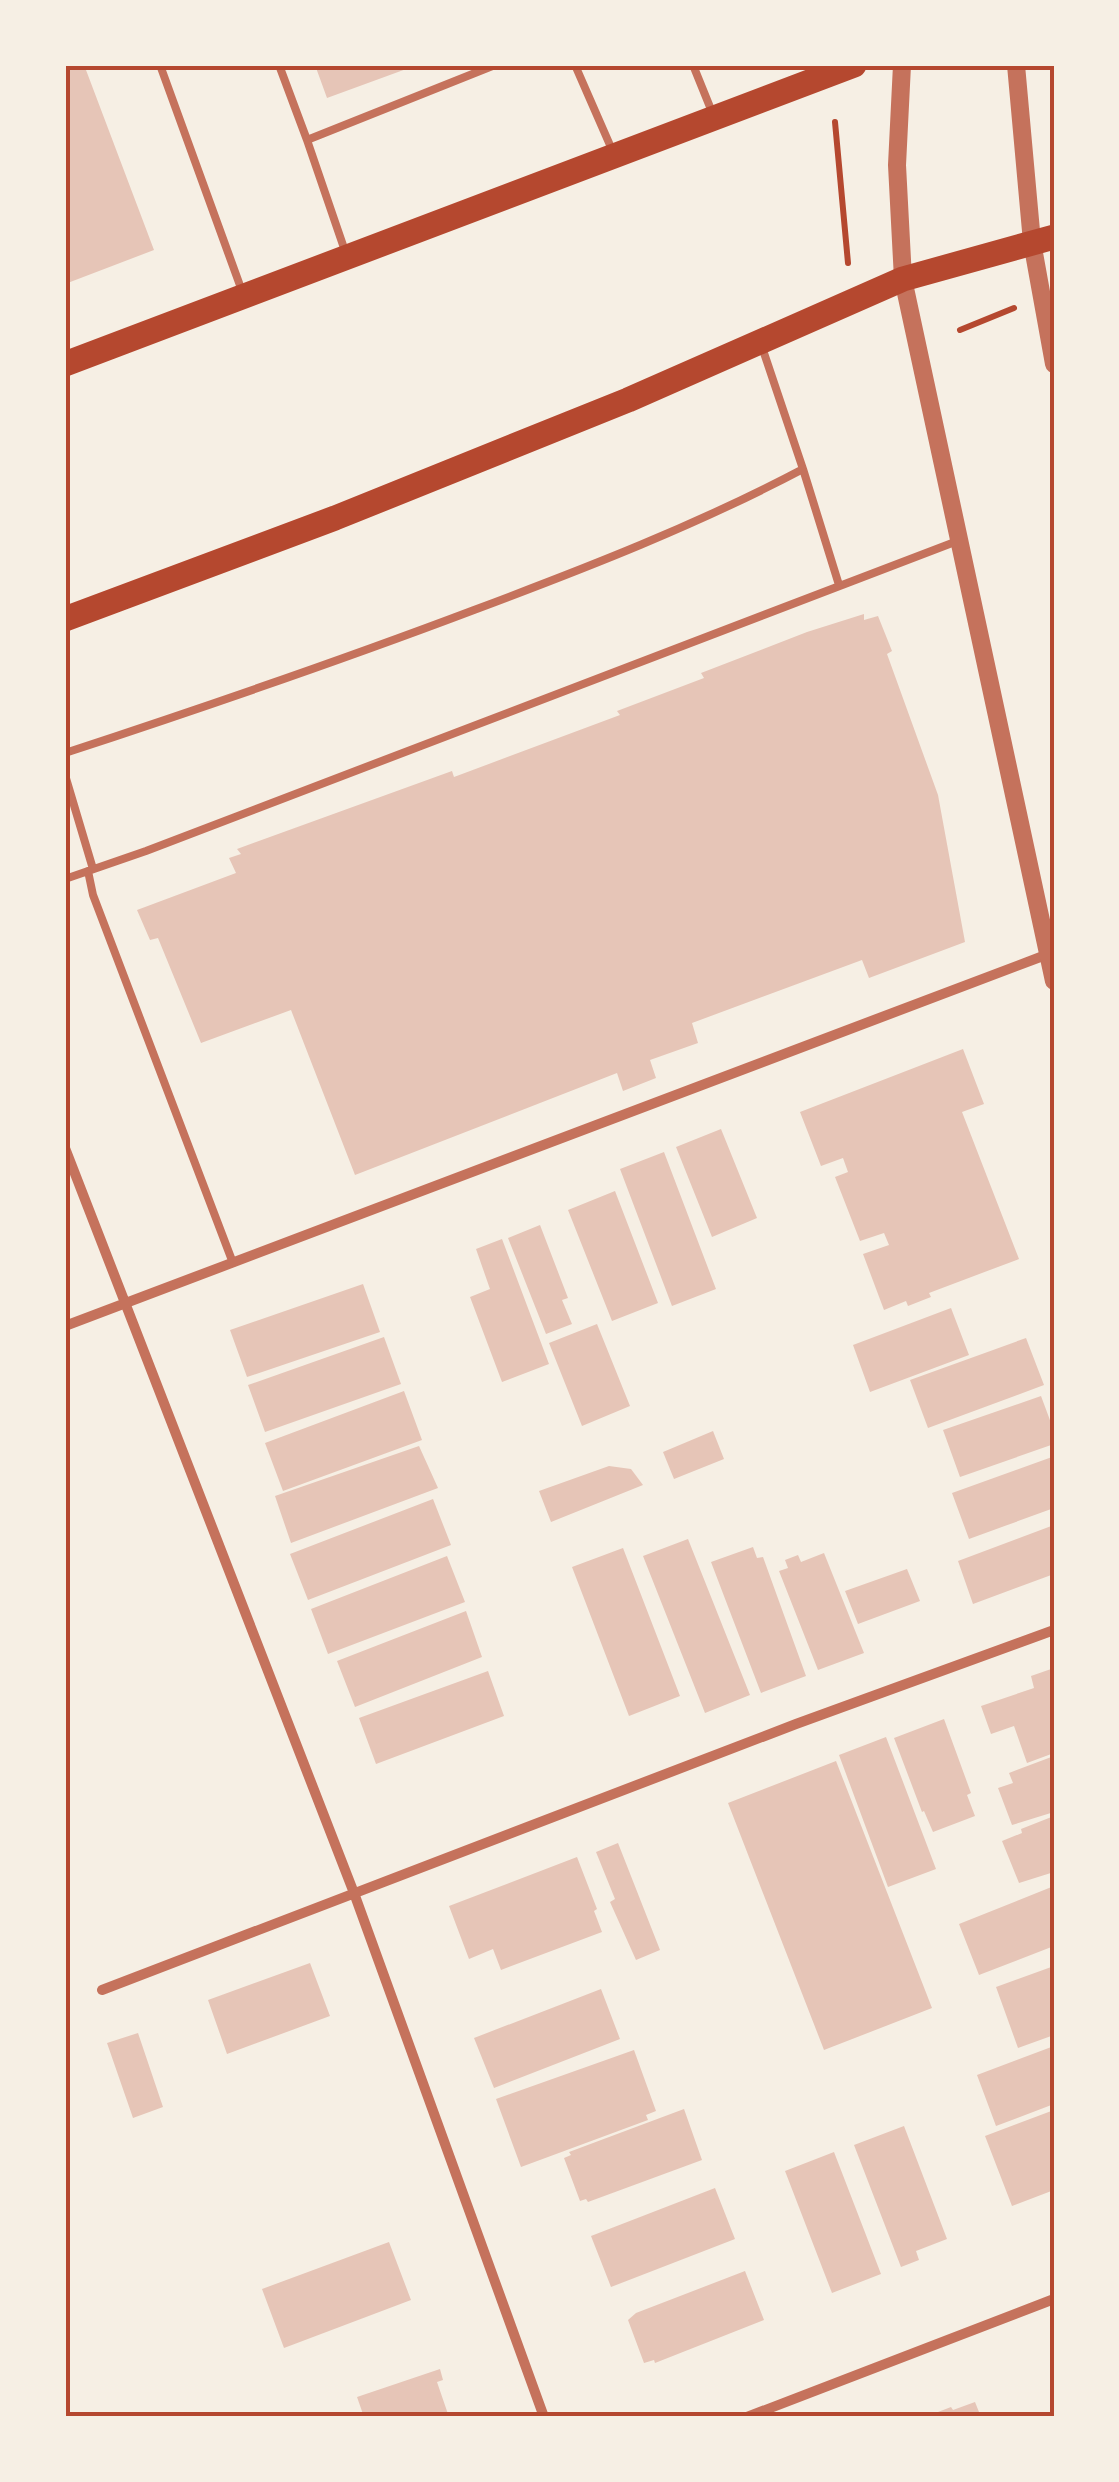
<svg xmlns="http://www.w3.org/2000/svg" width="1119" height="2482" viewBox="0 0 1119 2482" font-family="'Fira Sans',sans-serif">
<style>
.building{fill:#e6c5b7}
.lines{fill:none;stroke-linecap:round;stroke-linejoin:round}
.path{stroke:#b5482f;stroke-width:6}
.service{stroke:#c5725c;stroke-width:8}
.minor{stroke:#c5725c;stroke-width:10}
.tertiary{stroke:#c5725c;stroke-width:18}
.primary{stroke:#b5482f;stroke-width:25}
.neatline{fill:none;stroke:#b5482f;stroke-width:4}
</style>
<rect width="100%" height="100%" fill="#f6efe4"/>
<path class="building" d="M65 65H97L86 70 154 250 65 284Z
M315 65H408L409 68 327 98Z
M864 614V620L878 616 892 651 887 654 938 795 965 942 869 978 862 960 692 1023 698 1043 650 1060 656 1078 623 1091 617 1073 355 1175 291 1010 201 1043 158 938 150 940 137 910 236 873 229 858 241 854 237 849 452 771 454 777 620 715 617 711 704 678 701 673 807 632Z
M963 1049 984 1104 962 1112 1019 1259 929 1293 931 1297 908 1306 906 1301 884 1310 863 1254 889 1245 884 1233 860 1241 835 1177 848 1172 843 1158 821 1166 800 1112Z
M721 1129 757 1218 712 1237 676 1147Z
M664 1152 716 1289 672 1306 620 1169Z
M615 1191 658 1303 612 1321 568 1210Z
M540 1225 568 1298 562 1300 572 1324 546 1334 508 1238Z
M502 1239 549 1364 502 1382 470 1297 490 1289 476 1249Z
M363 1284 380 1332 247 1377 230 1330Z
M951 1308 969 1355 870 1392 853 1345Z
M597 1324 630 1406 582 1426 549 1343Z
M384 1337 401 1384 265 1432 248 1385Z
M1026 1338 1044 1385 928 1428 910 1380Z
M404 1391 422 1440 283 1491 265 1443Z
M1041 1396 1054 1431V1444L960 1477 943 1430Z
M713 1431 724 1459 674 1479 663 1452Z
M419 1446 438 1488 291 1543 275 1496Z
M1052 1457 1054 1508 969 1539 952 1493Z
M609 1466 631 1469 643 1485 551 1522 539 1491Z
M433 1499 451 1545 308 1600 290 1554Z
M1054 1525V1574L973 1604 958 1561Z
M688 1539 750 1695 705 1713 643 1556Z
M753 1547 757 1558 763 1557 806 1676 761 1693 711 1562Z
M623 1548 680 1696 629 1716 572 1567Z
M824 1553 864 1653 818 1670 779 1571 788 1568 785 1560 798 1555 801 1562Z
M447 1556 465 1602 328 1654 311 1609Z
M907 1569 920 1601 858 1624 845 1591Z
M466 1611 482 1657 355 1707 337 1661Z
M1054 1668V1753L1027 1763 1014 1726 991 1734 981 1706 1034 1688 1031 1676Z
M488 1671 504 1716 376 1764 359 1718Z
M944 1719 971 1793 967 1795 975 1816 933 1832 924 1811 922 1812 894 1738Z
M886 1737 936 1869 888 1887 839 1755Z
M1054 1756V1812L1012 1825 998 1788 1013 1783 1009 1773Z
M836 1761 932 2008 824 2050 728 1803Z
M1054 1816V1872L1019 1883 1002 1841 1022 1833 1021 1829Z
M618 1843 660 1950 636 1960 610 1902 615 1899 596 1852Z
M577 1857 597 1909 594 1911 602 1932 501 1970 493 1949 469 1959 449 1906Z
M1054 1886V1946L979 1975 959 1924Z
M310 1963 330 2016 227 2054 208 2000Z
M1054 1966V2035L1018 2048 996 1987Z
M601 1989 620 2039 494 2088 474 2038Z
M138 2033 163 2107 133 2118 107 2043Z
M1054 2046V2104L996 2126 977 2075Z
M634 2050 656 2111 646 2115 648 2120 521 2167 496 2099Z
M684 2109 702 2160 588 2202 586 2199 580 2201 564 2158 571 2155 569 2152Z
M1054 2110V2190L1012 2206 985 2136Z
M904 2126 947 2239 916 2251 919 2260 901 2267 854 2145Z
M834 2152 881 2274 832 2293 785 2171Z
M715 2188 735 2239 611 2287 591 2236Z
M389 2242 411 2300 284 2348 262 2289Z
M745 2271 764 2320 655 2363 654 2360 644 2363 628 2320 636 2313Z
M440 2369 443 2380 437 2382 449 2417H364L357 2397Z
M975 2402 981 2417H925L951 2407 953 2410Z"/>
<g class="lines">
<path class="path" d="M835 122 848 263
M960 330 1014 308"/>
<path class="service" d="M160 65 242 291
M279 65 307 140
M575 65 613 152
M693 65 712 112
M345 251 307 140 495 65
M803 469 839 585
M65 753C202 708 339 661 474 610 586 568 697 525 803 469L762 347
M65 775 93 869
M88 871 93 895 233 1263
M65 879 146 851 960 540"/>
<path class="minor" d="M65 1148 354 1893 544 2417
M65 1326 1051 953
M102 1990 796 1724 1054 1630
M747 2417 1054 2299"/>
<path class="tertiary" d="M902 65 897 165 903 279 1054 981
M1016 65 1032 242 1054 364"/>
<path class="primary" d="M65 364 854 65
M65 619 335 518 628 400 903 279 1054 237"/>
</g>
<rect width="1119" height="2482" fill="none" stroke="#f6efe4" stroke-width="135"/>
<rect x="68" y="68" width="984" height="2346" class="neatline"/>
</svg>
